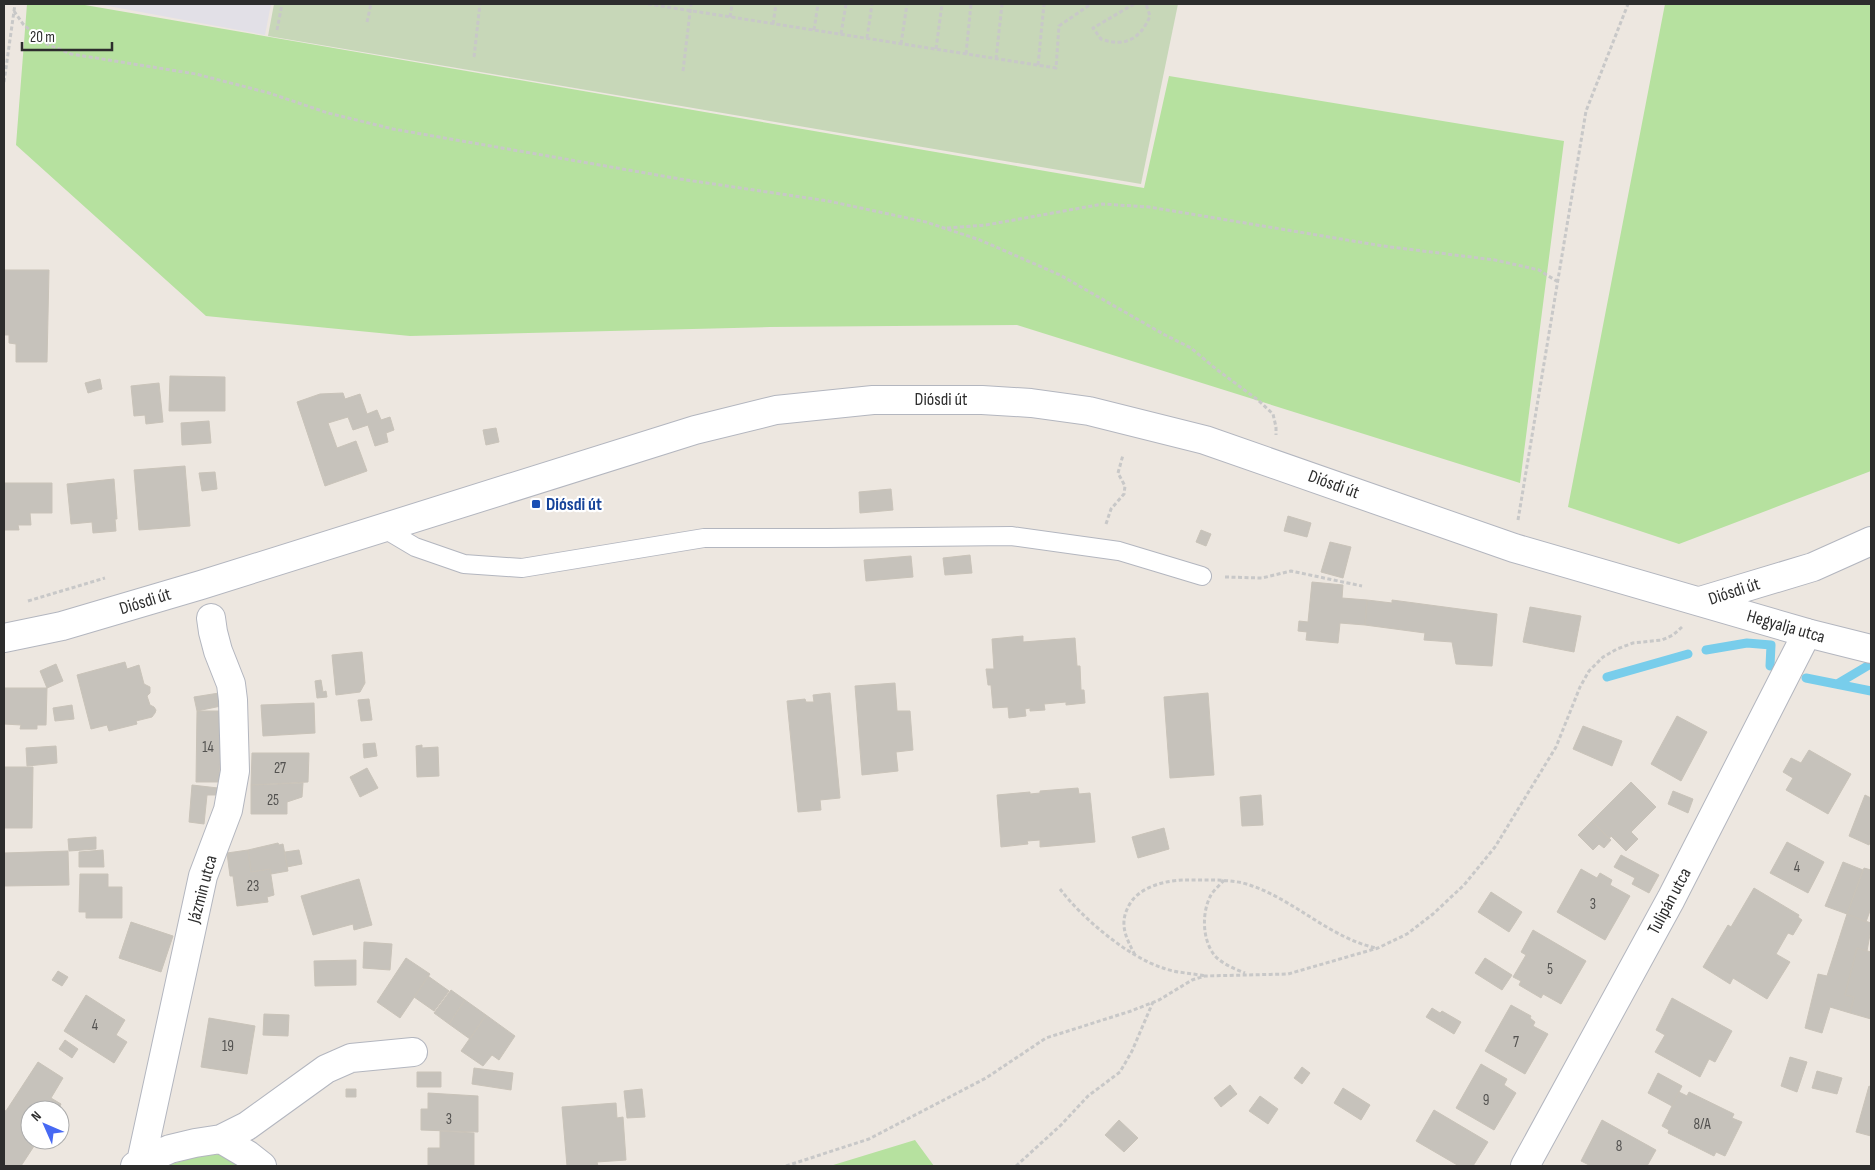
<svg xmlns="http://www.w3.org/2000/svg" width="1875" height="1170" viewBox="0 0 1875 1170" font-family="'Sofia Sans Condensed',sans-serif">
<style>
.industrial{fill:#e2e0e7}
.green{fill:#b6e19f}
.cemetery{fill:#c7d7b8}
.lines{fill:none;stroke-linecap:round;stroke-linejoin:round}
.stream{stroke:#78cdeb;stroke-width:9}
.building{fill:#c6c2bb;stroke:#c9c3b9}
.lane-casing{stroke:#b3b6bf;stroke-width:20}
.street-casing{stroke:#b3b6bf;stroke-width:30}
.secondary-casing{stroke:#b3b6bf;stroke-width:30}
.path{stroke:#c8c8c8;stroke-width:3;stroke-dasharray:4 2.5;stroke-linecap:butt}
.lane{stroke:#fff;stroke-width:18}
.street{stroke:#fff;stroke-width:28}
.secondary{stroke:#fff;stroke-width:28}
.transit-dot{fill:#1a4fb4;stroke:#fff;stroke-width:2}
.labels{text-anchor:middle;stroke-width:4.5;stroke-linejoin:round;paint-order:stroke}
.number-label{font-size:15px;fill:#535250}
.street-label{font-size:18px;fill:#2d2d2d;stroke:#fff}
.transit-label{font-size:18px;font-weight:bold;fill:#164399;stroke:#fff;text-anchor:start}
</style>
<rect width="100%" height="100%" fill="#ede7e0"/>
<path class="industrial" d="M97 4H271L265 35Z"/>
<path class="green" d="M27 4H79L1144 188 1169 76 1564 141 1520 483 1017 325 770 327 410 336 206 316 16 145Z
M1665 4H1871V471L1679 544 1568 507Z
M915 1140 934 1166H830Z
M219 1154 246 1166H165L199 1156Z"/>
<path class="cemetery" d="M274 4H1178L1141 184 268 36Z"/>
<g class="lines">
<path class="stream" d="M1706 650 1747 643 1771 645 1770 666
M1607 677 1688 654
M1806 678 1871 691
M1837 684 1869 665"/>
</g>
<path class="building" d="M4 270H49L47 362H16V344L9 343V335H4Z
M170 376 225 377V411H169Z
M100 379 102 389 88 393 85 383Z
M159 383 163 422 146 424 145 415 134 416 131 386Z
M343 393 345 399 360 394 367 414 377 410 381 420 390 417 394 430 386 433 388 442 375 446 368 425 353 430 348 417 328 423 337 448 356 441 367 471 325 486 297 402 320 394Z
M209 421 211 443 182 445 181 423Z
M496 428 499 442 486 445 483 430Z
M185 466 190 526 139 530 134 470Z
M215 472 217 489 202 491 199 473Z
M114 479 117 519H115L116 531 93 533 92 522 71 524 67 484Z
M4 483H52V513H30L31 525H18L19 530H4Z
M891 489 893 510 860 513 859 492Z
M1288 516 1311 523 1307 537 1284 531Z
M1201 530 1211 534 1206 546 1196 542Z
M1330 542 1351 547 1343 578 1321 572Z
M970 555 972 573 945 575 943 558Z
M911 556 913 577 866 581 864 560Z
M1312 582 1343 585 1342 598 1367 600 1365 625 1340 623 1338 643 1306 640 1307 632 1298 631 1299 621 1308 622Z
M1367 600 1392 603V600L1497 614 1492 666 1456 664 1452 642 1424 640 1425 633 1365 625Z
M1530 607 1581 616 1574 652 1523 642Z
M1023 636V642L1075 638 1077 666H1080L1081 690H1084L1085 703 1066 705V702L1044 704 1045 710 1030 711V708L1025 709 1026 716 1009 718 1008 707 993 708 991 685H988L986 669H994L992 639Z
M362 652 365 683 360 692 336 695 332 655Z
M125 662 127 669 139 665 144 684 150 687V693L147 696 150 705 154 707 156 710 155 713 152 717 136 721 137 724 109 731 107 725 91 729 77 675Z
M56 664 63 681 47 688 40 671Z
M321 680 323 692 326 691 327 697 317 698 315 681Z
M895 683 897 711H910L913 750 896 752 898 771 862 775 855 686Z
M4 688H47L46 725H37V729H20L21 725 4 724Z
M219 693 221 706 197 711 194 697Z
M830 693 840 798 820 800 821 810 798 812 787 701 805 699 806 702H814L813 695Z
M1208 693 1214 775 1170 778 1164 697Z
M369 699 372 720 361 721 358 700Z
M314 703 315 733 263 736 261 705Z
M72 705 74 719 55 721 53 708Z
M197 711H221L219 782H196Z
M1677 716 1707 732 1681 781 1651 764Z
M1583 726 1622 741 1612 766 1573 749Z
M375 743 377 756 364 758 363 744Z
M422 745V748L438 747 439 776 417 777 416 746Z
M56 746 57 763 27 766 26 748Z
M1809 750 1851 774 1828 814 1786 790 1793 778 1783 772 1791 758 1801 763Z
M252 753H309L308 782 251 785Z
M4 767H33L32 828H4Z
M367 768 378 788 360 797 350 777Z
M1631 782 1656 807 1631 832 1638 839 1626 851 1611 836 1609 839 1592 821Z
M303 783 302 797 287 802V814H251V785Z
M192 785 218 788 217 795H207L204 824 189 822Z
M1078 788 1079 794 1090 793 1095 842 1040 847V840L1027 841 1028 844 1001 847 997 795 1030 792V794L1040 793V791Z
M1673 791 1693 799 1688 813 1668 804Z
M1261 795 1263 825 1242 826 1240 797Z
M1865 795 1871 798V839L1869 845 1849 836Z
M1592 821 1611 840 1604 848 1599 844 1593 850 1578 835Z
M1164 828 1169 849 1138 858 1132 837Z
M96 837V849L69 851 68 839Z
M1787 842 1824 862 1808 893 1770 873Z
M278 843 279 845 283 844 288 871 271 874 270 869 251 872 248 850Z
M103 850 104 867H79V852Z
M248 850 251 872 270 869 274 895 267 897 268 902 237 906 233 876H230L227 853Z
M299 850 302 864 287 867 285 852Z
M68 851 69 885 4 886V853Z
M1621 855 1659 875 1649 893 1632 884 1635 878 1614 867Z
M1843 862 1863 870 1847 914 1825 906Z
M1864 868 1871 870V908L1866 922 1847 914Z
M1581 869 1597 878 1600 873 1612 880 1610 885 1630 896 1605 940 1557 912Z
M80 874H108V887H122V918H86V912H79Z
M359 879 372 925 354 930 353 924 313 935 301 896Z
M1754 888 1799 915 1798 917 1802 920 1793 935 1788 933 1776 954 1790 962 1767 999 1733 978 1730 984 1703 967 1728 925 1731 927Z
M1491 892 1522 912 1509 932 1478 912Z
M1847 914 1871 923V929L1867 951 1857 948 1845 995 1854 997 1850 1013 1830 1007 1822 1033 1805 1028 1818 974 1827 976Z
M131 922 173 936 161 972 119 958Z
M1533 930 1586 961 1561 1004 1543 994 1541 998 1519 985 1521 981 1513 977 1526 955 1521 952Z
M364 942 392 944 390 970 363 968Z
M1857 948 1871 952V1019L1850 1013 1854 997 1845 995Z
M406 958 430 974 400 1018 377 1002Z
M1485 958 1512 975 1502 990 1475 973Z
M356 960V985L315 986 314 961Z
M58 971 68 977 62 986 52 980Z
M428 976 449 991 434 1011 414 997Z
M451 990 465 1000 449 1024 434 1013Z
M86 995 125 1020 116 1035 127 1042 114 1063 64 1031Z
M1672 998 1732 1031 1715 1062 1709 1059 1700 1077 1655 1052 1665 1035 1656 1030Z
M465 1000 486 1015 470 1039 449 1024Z
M1511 1005 1531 1016 1530 1018 1535 1022 1533 1026 1548 1034 1525 1074 1485 1051Z
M1432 1008 1440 1013 1442 1011 1461 1022 1454 1034 1426 1017Z
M264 1014 289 1015 288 1036 263 1035Z
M486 1015 515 1036 499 1060 492 1055 483 1066 461 1051Z
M209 1018 255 1026 247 1074 201 1067Z
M65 1040 78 1049 72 1058 59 1049Z
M1790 1057 1807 1062 1797 1092 1781 1086Z
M38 1062 63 1078 51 1098 61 1104 58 1110H30V1140H38L21 1166H4V1110L6 1111Z
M1481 1064 1507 1079 1504 1085 1516 1093 1494 1130 1456 1108Z
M1302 1067 1310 1073 1302 1084 1294 1078Z
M474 1068 513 1073 511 1090 472 1084Z
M1817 1071 1842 1078 1837 1094 1812 1088Z
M417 1072H441V1087H417Z
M1658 1073 1682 1086 1672 1106 1648 1093Z
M1230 1085 1237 1094 1221 1107 1214 1098Z
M1869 1086 1871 1087V1136L1856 1132Z
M1343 1088 1370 1105 1361 1120 1334 1103Z
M346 1089H356V1097H346Z
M642 1089 645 1117 627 1118 624 1091Z
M1679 1092 1687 1096 1689 1092 1734 1114 1732 1118 1742 1122 1725 1156 1716 1152 1714 1156 1668 1133 1669 1130 1662 1126Z
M428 1093 478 1096V1132L421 1130V1109H428Z
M1260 1096 1278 1109 1268 1124 1249 1111Z
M616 1103 617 1118 623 1117 626 1160 597 1162 598 1166H567L562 1107Z
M1434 1110 1488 1142 1473 1166H1459L1416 1141Z
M1119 1120 1138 1138 1124 1152 1105 1135Z
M1602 1120 1656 1150 1647 1166H1591L1581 1161Z
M440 1131 474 1133V1166H428V1148H440Z"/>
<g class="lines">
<g class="lane-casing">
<path id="lane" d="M383 528 415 547 464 564 522 568 704 538H827L1011 536 1119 551 1202 576"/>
</g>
<g class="street-casing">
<path id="street" d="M221 1139 248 1155 262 1166
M141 1162 203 876 228 810 235 771 233 700 231 684 218 651 213 632 211 618
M135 1166 141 1162 170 1149 195 1143 221 1139 247 1126 326 1069 351 1058 413 1052
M1525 1166 1671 899 1807 633"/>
</g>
<g class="secondary-casing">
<path id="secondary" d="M1700 601 1813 567 1871 541
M4 638 62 626 201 585 695 430 776 410 873 400H982L1031 403 1089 411 1205 440 1514 548 1807 633 1871 649"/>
</g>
<path class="path" d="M648 4 1056 68 1059 26 1091 4
M1134 4 1093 28 1101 39C1125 48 1141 38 1150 16L1146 4
M14 11 23 24 45 43 71 54 196 74 269 93 328 113 393 129 680 179 828 201 926 222 980 240 1060 275 1165 335 1191 348 1216 369 1258 400 1273 414 1276 427V435
M730 17 732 4
M367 22 371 4
M773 24 776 4
M277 30 282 4
M814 30 818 4
M841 34 846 4
M867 38 872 4
M901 44 907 4
M936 49 942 4
M966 54 971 4
M474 57 480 4
M996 59 1002 4
M1038 65 1044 4
M683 71 691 4
M4 82 15 4
M947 228 986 225 1103 204 1149 207 1383 246 1495 260 1539 270 1558 282
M1518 520 1586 111 1628 4
M1106 524 1111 509 1124 494 1125 486 1118 473 1123 455
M1225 577 1262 578 1291 571 1362 586
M28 601 105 578
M1224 880C1220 885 1214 890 1211 895 1201 913 1202 943 1217 958 1225 965 1235 969 1245 973
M1060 889C1082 918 1128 957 1163 968 1176 973 1191 973 1205 976
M1135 955C1125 936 1118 922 1131 902 1142 886 1167 880 1186 880 1205 880 1224 879 1243 883 1291 896 1327 937 1376 948
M786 1166 869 1139 986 1078 1046 1038 1131 1011 1159 1000 1192 980 1205 976 1288 974 1378 948 1407 934 1433 914 1464 885 1495 847 1556 747 1580 687 1589 671 1603 657 1617 649 1633 643 1662 640 1673 635 1682 627
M1016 1166 1061 1125 1088 1096 1120 1072 1132 1051 1153 1002"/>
<use href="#lane" class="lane"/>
<use href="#street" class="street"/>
<use href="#secondary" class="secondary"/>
</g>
<rect class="transit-dot" x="531" y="499" width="10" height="10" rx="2.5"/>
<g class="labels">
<g class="number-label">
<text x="208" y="752">14</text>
<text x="280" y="773">27</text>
<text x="273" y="805">25</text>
<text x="1797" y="872">4</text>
<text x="253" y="891">23</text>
<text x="1593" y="909">3</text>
<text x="1550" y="974">5</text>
<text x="95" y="1030">4</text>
<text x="1516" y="1047">7</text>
<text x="228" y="1051">19</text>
<text x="1486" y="1105">9</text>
<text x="449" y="1124">3</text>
<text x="1702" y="1129">8/A</text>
<text x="1619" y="1151">8</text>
</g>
<g class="street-label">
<text x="941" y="405">Diósdi út</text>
<text transform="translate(1334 484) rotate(20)" y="6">Diósdi út</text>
<text transform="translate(1734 591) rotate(-18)" y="6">Diósdi út</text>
<text transform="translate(145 601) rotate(-17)" y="6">Diósdi út</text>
<text transform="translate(1786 626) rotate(16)" y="6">Hegyalja utca</text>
<text transform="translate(202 889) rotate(-75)" y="6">Jázmin utca</text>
<text transform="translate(1669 901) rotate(-62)" y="6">Tulipán utca</text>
</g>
<g class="transit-label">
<text x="546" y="510">Diósdi út</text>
</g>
</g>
<rect width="1875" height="1170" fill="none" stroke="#2d2d2d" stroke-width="10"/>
<g transform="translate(45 1125) rotate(315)"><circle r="24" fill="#ffffff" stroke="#ababab"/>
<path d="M0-4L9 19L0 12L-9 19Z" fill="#4769f3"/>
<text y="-8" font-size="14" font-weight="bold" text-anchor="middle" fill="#2d2d2d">N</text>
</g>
<path d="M22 42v8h90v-8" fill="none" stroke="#2d2d2d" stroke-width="2.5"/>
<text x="30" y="42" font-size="15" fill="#2d2d2d" stroke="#ffffff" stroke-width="4" paint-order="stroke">20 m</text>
</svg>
